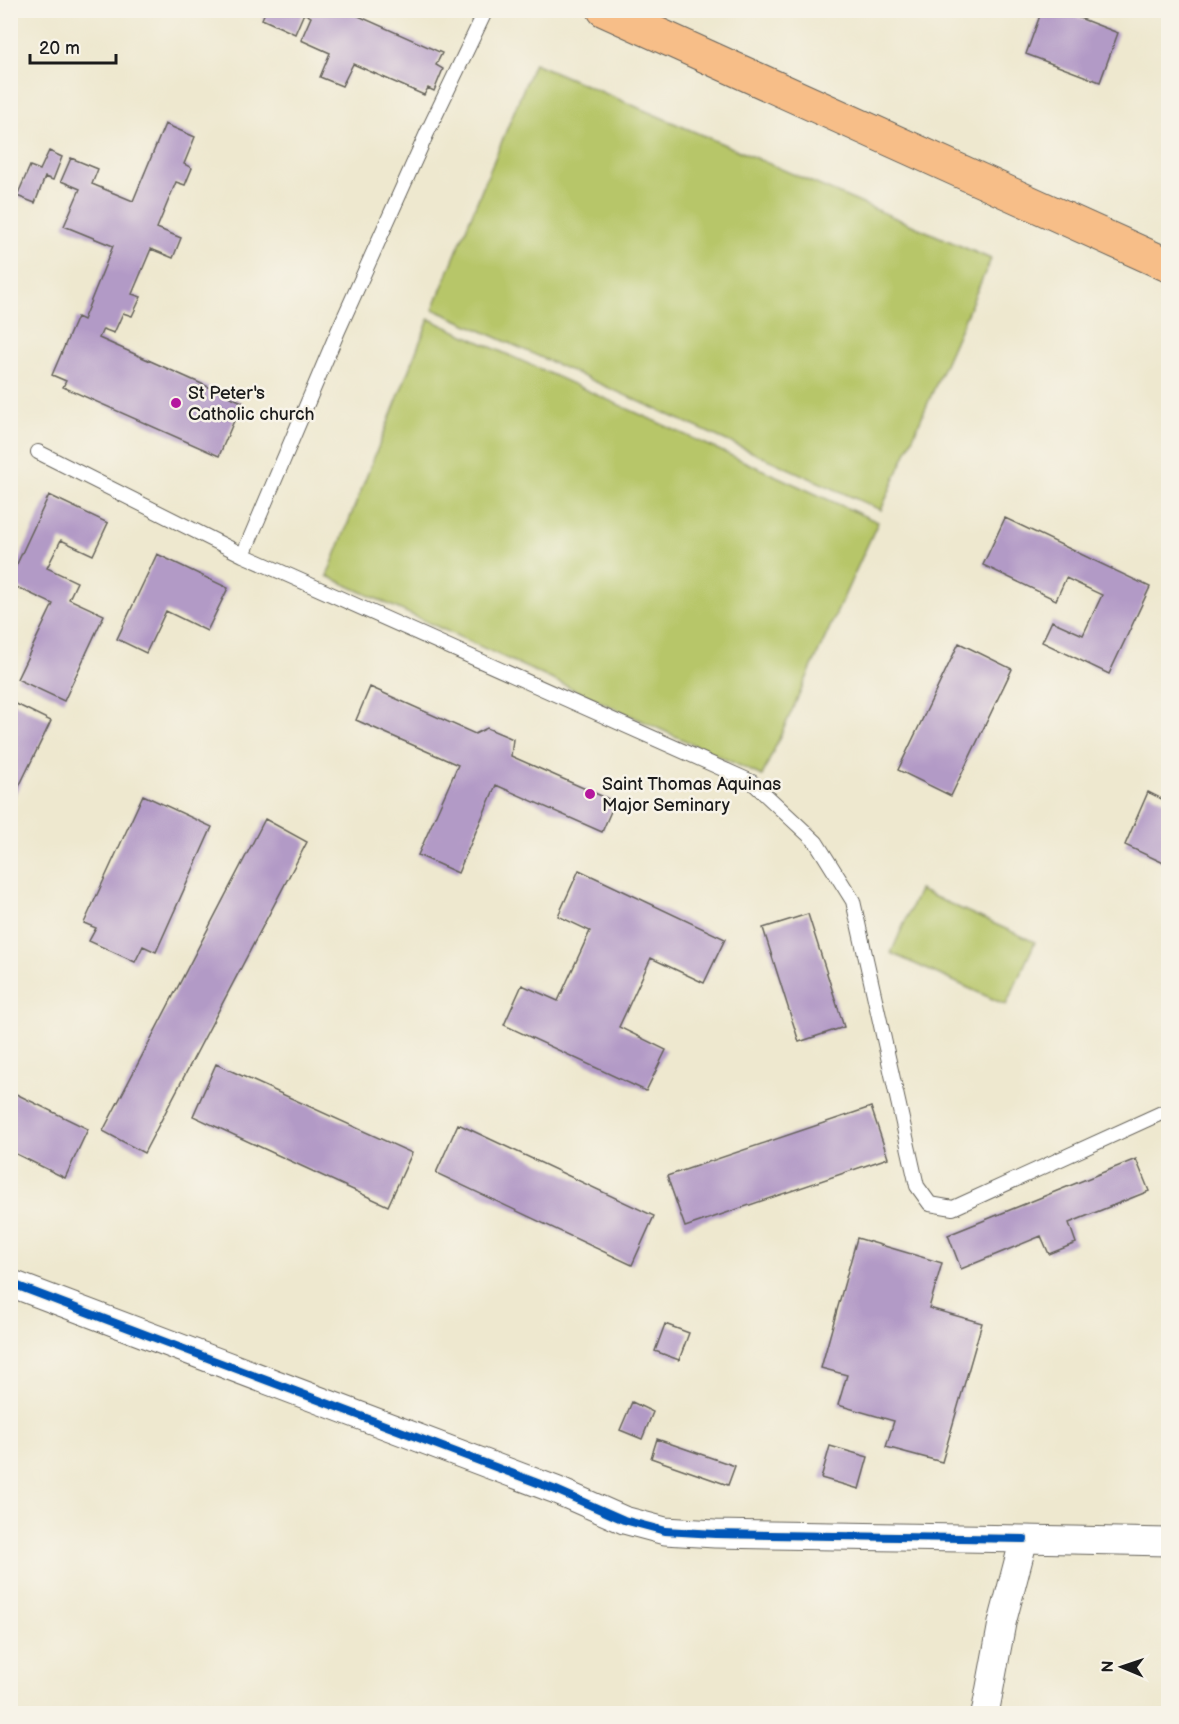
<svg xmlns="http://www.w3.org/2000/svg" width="1179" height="1724" viewBox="0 0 1179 1724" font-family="'Balsamiq Sans',sans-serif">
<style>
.green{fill:#b7c669;stroke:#6a7142;stroke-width:1.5}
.building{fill:#b29ac6}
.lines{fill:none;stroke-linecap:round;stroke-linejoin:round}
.service-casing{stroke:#66635b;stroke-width:16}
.minor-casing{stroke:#66635b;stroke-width:29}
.primary-casing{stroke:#66635b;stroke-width:35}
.service{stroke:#fff;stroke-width:14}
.minor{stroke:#fff;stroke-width:27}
.primary{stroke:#f7be88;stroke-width:33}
.cycleway-casing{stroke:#f7f3e8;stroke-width:11}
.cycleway{stroke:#0057b8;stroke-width:8}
.poi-dot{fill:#b5179e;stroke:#f7f3e8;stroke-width:2}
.labels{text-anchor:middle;stroke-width:5;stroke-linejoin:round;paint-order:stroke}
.poi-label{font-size:18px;fill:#1c1c1c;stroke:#f7f3e8;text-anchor:start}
</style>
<rect width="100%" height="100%" fill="#f7f3e8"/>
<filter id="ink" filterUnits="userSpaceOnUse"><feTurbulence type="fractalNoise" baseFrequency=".0167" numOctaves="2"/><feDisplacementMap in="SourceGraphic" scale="12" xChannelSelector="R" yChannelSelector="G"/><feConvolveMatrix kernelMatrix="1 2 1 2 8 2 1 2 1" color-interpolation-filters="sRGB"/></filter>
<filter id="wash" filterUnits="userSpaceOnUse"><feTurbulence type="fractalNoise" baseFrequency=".008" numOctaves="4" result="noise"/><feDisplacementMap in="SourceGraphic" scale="24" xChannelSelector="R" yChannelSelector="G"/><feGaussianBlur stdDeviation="1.35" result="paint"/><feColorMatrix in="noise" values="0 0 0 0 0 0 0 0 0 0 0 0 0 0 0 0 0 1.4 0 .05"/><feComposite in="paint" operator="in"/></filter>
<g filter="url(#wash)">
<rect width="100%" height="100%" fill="#eee8cf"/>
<path class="green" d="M534 63 991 259 881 510 433 309Z
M429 319 878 522 762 776 327 576Z
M919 890 1035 942 1006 1005 891 953Z"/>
<g id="blocks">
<path class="building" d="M266 10H345L442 53 436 65 443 69 434 91 428 88 424 95 353 64 342 86 320 77 330 53 301 40 311 17 304 13 295 34 262 19Z
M1042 10H1059L1118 33 1100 82 1026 54Z
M165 124 195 137 184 164 192 168 185 185 176 182 157 228 181 238 173 258 151 249 132 294 141 297 132 316 123 313 114 333 103 329 99 338 242 402 219 456 63 387 66 381 52 375 77 317 83 320 113 246 64 226 80 189 61 181 71 158 98 169 92 184 133 201Z
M49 151 62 157 53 180 45 177 35 203 17 196 30 166 40 170Z
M49 495 108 523 93 555 61 540 47 568 77 582 69 599 104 615 64 701 17 679 53 604 10 584V579Z
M1005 518 1150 587 1109 674 1042 642 1052 621 1083 635 1102 595 1066 578 1056 600 983 565Z
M157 554 228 588 207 631 166 611 146 653 117 639Z
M959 643 1012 669 951 796 898 770Z
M370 687 475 734 487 728 513 739 511 756 615 802 602 832 496 785 458 873 418 855 458 765 356 720Z
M10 701 51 721 10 805Z
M1148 792 1168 802V865L1125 845Z
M143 795 212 827 156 952 143 946 135 962 89 941 96 928 84 923Z
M265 819 307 842 144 1153 103 1131Z
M579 870 725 939 704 983 651 958 619 1027 666 1050 646 1091 504 1025 522 985 558 1001 590 931 558 916Z
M808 914 844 1027 799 1042 763 928Z
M216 1064 412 1153 388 1206 193 1116Z
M10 1091 88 1129 65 1178 10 1151Z
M871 1107 888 1158 685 1227 667 1176Z
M458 1124 654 1216 632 1265 436 1173Z
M1136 1159 1149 1191 1069 1223 1076 1243 1049 1254 1041 1236 961 1269 948 1235Z
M857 1238 942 1263 929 1308 982 1323 942 1462 886 1447 894 1421 838 1405 847 1375 821 1368Z
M665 1324 689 1333 679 1360 655 1351Z
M632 1402 653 1412 642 1439 620 1430Z
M657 1439 735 1466 728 1485 651 1458Z
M830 1446 868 1457 859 1489 821 1478Z"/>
</g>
</g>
<g filter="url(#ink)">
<use href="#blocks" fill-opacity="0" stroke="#66635b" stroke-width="1.5"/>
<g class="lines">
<g class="service-casing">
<path id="service" d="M486 10 427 133 338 331 243 555 752 782 816 842 853 901 917 1186 930 1204 953 1208 1168 1110
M38 452 243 555"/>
</g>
<g class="minor-casing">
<path id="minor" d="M10 1283 556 1490 624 1520 665 1531 715 1534 1024 1539
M985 1714 1002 1623 1024 1539 1168 1542"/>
</g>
<g class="primary-casing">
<path id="primary" d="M604 10 1168 265"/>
</g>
<use href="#service" class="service"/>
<use href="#minor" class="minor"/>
<use href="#primary" class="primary"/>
<g class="cycleway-casing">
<path id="cycleway" d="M10 1283 556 1490 624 1520 665 1531 715 1534 1024 1539"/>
</g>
<use href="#cycleway" class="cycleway"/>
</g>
</g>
<g class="poi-dot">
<circle cx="176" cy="403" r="6"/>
<circle cx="590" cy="794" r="6"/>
</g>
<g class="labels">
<g class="poi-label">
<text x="188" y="399">St Peter's<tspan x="188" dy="21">Catholic church</tspan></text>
<text x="602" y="790">Saint Thomas Aquinas<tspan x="602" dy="21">Major Seminary</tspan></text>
</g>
</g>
<rect width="1179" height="1724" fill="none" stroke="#f7f3e8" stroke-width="36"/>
<g transform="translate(1122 1667) rotate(272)" stroke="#f7f3e8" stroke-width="4.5" paint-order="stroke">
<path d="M0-4.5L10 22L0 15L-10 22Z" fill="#1c1c1c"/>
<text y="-9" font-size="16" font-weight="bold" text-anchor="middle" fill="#1c1c1c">N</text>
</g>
<path d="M30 54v9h86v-9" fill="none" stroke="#1c1c1c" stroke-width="3"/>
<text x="39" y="54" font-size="18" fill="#1c1c1c" stroke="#f7f3e8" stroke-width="4.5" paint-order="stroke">20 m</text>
</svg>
